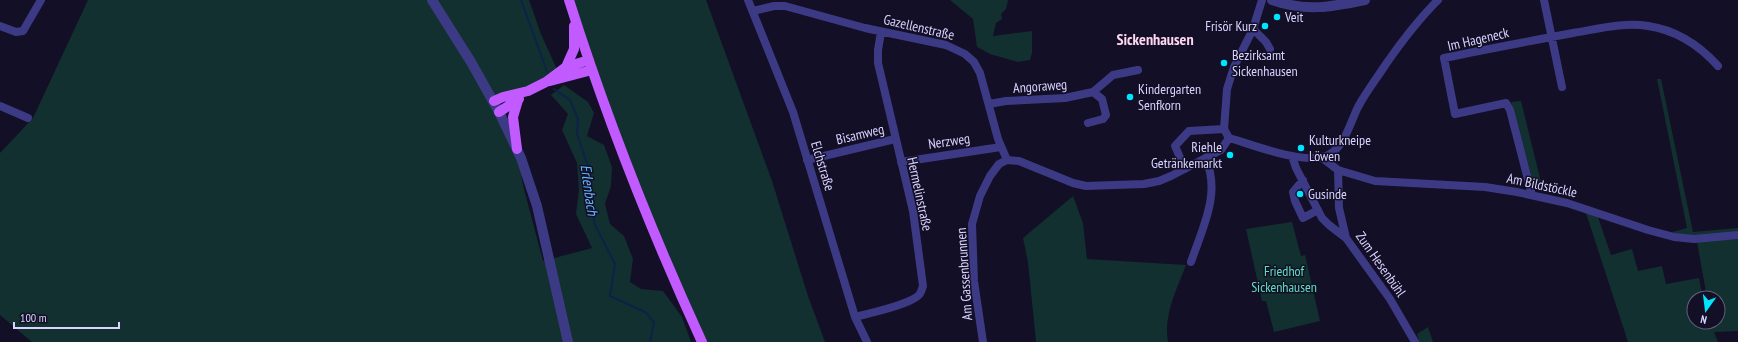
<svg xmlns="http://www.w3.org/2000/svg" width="1738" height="342" viewBox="0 0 1738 342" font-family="'PT Sans Narrow',sans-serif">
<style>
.green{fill:#12302f}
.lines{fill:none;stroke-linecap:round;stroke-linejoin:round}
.stream{stroke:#0c2248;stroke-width:2}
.minor{stroke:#3d3a85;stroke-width:8}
.tertiary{stroke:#3d3a85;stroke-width:10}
.primary{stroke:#c25bff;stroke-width:10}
.poi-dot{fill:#00e5ff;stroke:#130f26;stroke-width:1.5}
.labels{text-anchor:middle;stroke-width:3;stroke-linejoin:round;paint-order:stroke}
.poi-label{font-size:14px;fill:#d9d4ff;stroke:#130f26;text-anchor:start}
.street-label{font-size:14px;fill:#d9d4ff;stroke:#130f26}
.park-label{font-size:14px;fill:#5fe0c0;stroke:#130f26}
.water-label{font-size:15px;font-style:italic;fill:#62b6ff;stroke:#130f26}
.quarter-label{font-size:16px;font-weight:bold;fill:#ffd6f0;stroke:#130f26}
</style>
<rect width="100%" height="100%" fill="#130f26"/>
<path class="green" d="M88 0H529L541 34 560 76 498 99 517 149 523 185 543 261 592 248 576 214 579 190 577 163 562 130 568 114 551 95 564 85 588 102 594 113 587 136 604 145 612 167 611 186 605 204 610 224 624 236 633 259 630 282 641 289 663 291 682 317 691 342H32L0 315V153L33 118Z
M569 0H706L772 181 808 296 825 342H702L669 267Z
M950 0H1008L1006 9 1001 14 1002 19 996 23 993 36 1032 31V53L1030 60 1018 62 990 54 977 47 973 19Z
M1657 79H1661L1693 232 1738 228V232L1694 236 1669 233 1687 228Z
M1521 101 1542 186H1534L1511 102Z
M1073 196 1083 223 1087 259 1186 265C1177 289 1163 315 1168 342H1036L1028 262 1023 238Z
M1586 213 1598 217 1611 255 1632 249 1638 271 1662 266 1666 284 1699 278 1703 298H1694V322H1718V298H1707L1697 242 1738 238V331L1714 332 1718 342H1628Z
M1292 222 1301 256 1305 255 1320 321 1274 332 1266 301H1262L1246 229Z
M1428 327 1433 342H1419L1417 334Z"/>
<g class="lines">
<path class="stream" d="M521 0 547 72
M554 89 570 100 578 119 577 134 590 172 589 198 595 225 615 264 610 296 645 312 654 322 650 342"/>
<path class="minor" d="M748 0 793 112 855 317 867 342
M1262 0 1253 29 1234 67 1227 89 1224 129 1229 138 1236 140C1258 147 1299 162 1322 157 1344 152 1349 125 1358 107 1366 92 1377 78 1386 64 1402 41 1418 20 1438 0
M1544 0 1562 87
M753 11 774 6H785L865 28 946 45 965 54 974 62 980 73 998 139 1007 160
M0 26 16 32 23 31 41 0
M1253 29 1266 42 1270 49
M989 104 1006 101 1065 98 1093 92 1113 75 1138 70
M0 106 28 118
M1088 123 1103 119 1106 115 1102 99 1093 92
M1292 156 1296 168 1322 218 1329 225 1346 238
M1321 157 1338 170 1339 208 1346 238 1390 299 1415 342
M807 160 895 139
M901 162 1001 147
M1185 169 1175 146 1189 131 1224 129
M1338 170 1375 181 1485 187 1517 192 1567 203 1648 230 1674 237 1694 239 1738 235
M1303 180 1293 192 1295 201 1303 218 1318 210
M1532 195 1510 110 1506 103 1455 114 1444 58C1487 49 1530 41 1573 33 1598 29 1623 22 1648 26 1676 30 1699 45 1718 66
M1191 262C1202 229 1222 192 1205 158
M855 317C870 313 909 305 919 295 921 293 922 289 923 286L913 211 878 63V50L881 32
M983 342 974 281 972 224 980 196 990 176 999 164 1007 160 1019 161 1073 183 1086 186 1144 184 1159 181 1171 176 1221 150 1229 138"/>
<path class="tertiary" d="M432 0 471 62 499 112 521 158 537 206 568 342
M1272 0C1306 12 1331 7 1365 0"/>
<path class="primary" d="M569 0C606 117 651 231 702 342
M566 67 574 49V26
M550 81 592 70
M494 101 503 97 528 91 546 82 566 67 589 60
M499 112 519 99
M517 149 513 117 518 100"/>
</g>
<g class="poi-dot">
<circle cx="1277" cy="17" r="4"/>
<circle cx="1265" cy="26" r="4"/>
<circle cx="1224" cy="63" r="4"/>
<circle cx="1130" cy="97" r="4"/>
<circle cx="1301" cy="148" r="4"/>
<circle cx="1230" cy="155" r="4"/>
<circle cx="1300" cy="194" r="4"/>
</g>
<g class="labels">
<g class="poi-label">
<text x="1285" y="22">Veit</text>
<text x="1257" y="31" text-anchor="end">Frisör Kurz</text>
<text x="1232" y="60">Bezirksamt<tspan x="1232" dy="16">Sickenhausen</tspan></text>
<text x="1138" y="94">Kindergarten<tspan x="1138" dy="16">Senfkorn</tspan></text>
<text x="1309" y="145">Kulturkneipe<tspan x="1309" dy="16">Löwen</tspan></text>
<text x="1222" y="152" text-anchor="end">Riehle<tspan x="1222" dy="16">Getränkemarkt</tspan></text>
<text x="1308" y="199">Gusinde</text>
</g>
<g class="street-label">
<text transform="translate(919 27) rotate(13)" y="5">Gazellenstraße</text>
<text transform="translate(1478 39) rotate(-13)" y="5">Im Hageneck</text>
<text transform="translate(1040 86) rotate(-4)" y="5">Angoraweg</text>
<text transform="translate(860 134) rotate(-13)" y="5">Bisamweg</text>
<text transform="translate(949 141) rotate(-8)" y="5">Nerzweg</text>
<text transform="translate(823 166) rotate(73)" y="5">Elchstraße</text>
<text transform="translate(1542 185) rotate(12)" y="5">Am Bildstöckle</text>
<text transform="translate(920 194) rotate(78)" y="5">Hermelinstraße</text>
<text transform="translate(1381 264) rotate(55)" y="5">Zum Hesenbühl</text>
<text transform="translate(964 274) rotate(-94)" y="5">Am Gassenbrunnen</text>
</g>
<g class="park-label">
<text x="1284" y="276">Friedhof<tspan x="1284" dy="16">Sickenhausen</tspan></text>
</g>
<g class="water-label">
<text transform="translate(589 190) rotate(82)" y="5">Erlenbach</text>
</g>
<g class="quarter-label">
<text x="1155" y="45">Sickenhausen</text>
</g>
</g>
<g transform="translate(1706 310) rotate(194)"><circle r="19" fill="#130f26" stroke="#625e7d"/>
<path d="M0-3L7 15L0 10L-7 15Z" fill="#00e5ff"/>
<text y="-6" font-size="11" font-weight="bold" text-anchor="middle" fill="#d9d4ff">N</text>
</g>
<path d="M14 322v6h105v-6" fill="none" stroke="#d9d4ff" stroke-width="2"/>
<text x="20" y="322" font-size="12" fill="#d9d4ff" stroke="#130f26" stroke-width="3" paint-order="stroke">100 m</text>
</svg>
